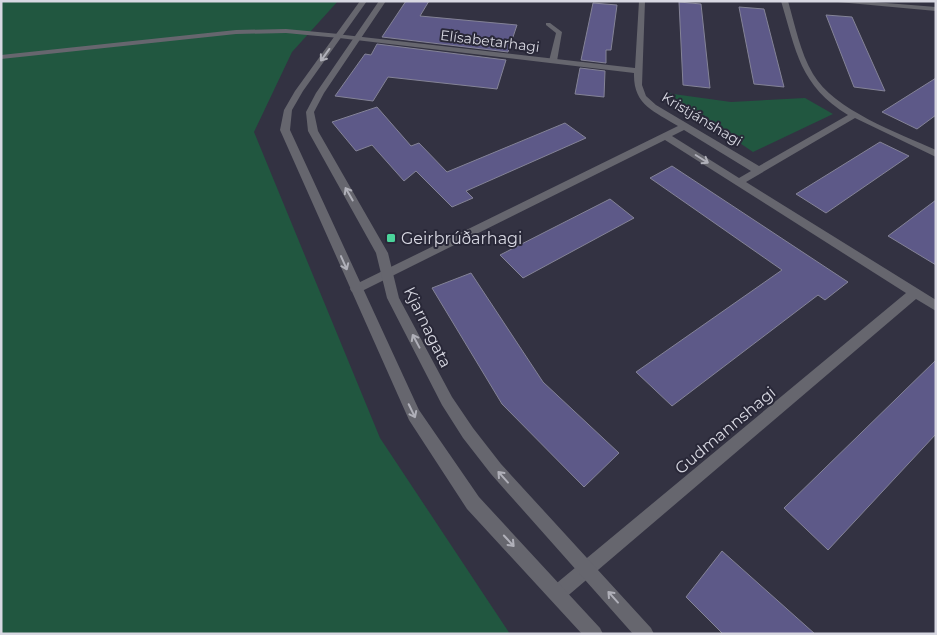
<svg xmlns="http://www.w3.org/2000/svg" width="937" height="635" viewBox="0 0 937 635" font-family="Montserrat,sans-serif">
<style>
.green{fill:#215740}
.building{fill:#5d5988;stroke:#848397}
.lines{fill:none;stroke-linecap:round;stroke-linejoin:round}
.service{fill:#66666e;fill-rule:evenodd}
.minor{fill:#66666e;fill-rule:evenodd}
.tertiary{fill:#66666e;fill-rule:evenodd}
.oneway{stroke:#b0b0b9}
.poi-dot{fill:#4bd49b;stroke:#292838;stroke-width:2}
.labels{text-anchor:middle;stroke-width:4;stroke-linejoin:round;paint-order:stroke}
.far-street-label{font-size:14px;fill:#d8d8e2;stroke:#292838}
.poi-label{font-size:16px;fill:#d8d8e2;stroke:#292838;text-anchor:start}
.street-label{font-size:16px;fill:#d8d8e2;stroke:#292838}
</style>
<rect width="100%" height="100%" fill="#333242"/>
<path class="green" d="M1 1H338L292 52 254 132 380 438 510 634H1Z
M666 93 731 102 805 98 833 114 753 152Z"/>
<path class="building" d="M406 1H429L420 16 517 25 508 52 382 37Z
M679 2 701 4 710 88 683 85Z
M593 3 617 5 611 50H606V63L581 60Z
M739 7 764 9 784 87 754 84Z
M826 15 852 17 885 91 854 87Z
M377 44 506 60 497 89 388 77 373 101 335 96 365 54 371 55Z
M580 68 605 71 604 97 575 94Z
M936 78V115L917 129 882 112Z
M377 107 411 146 419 143 447 172 565 123 586 138 466 191 473 198 452 207 416 171 404 181 372 145 356 151 332 122Z
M880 142 909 156 826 213 796 194Z
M672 166 848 282 825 300 818 295 672 406 636 372 782 270 650 178Z
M610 199 634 218 523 278 500 255Z
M936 200V265L888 236Z
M471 273 543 382 619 453 584 487 502 404 432 288Z
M936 360V434L828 550 784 508Z
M722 551 815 634H723L686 597Z"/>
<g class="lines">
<path class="service" d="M546 23H550L562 32 557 61 553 63 549 61 556 33 546 25Z
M286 29 339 34 342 36 339 38 286 33 236 34 1 59V55L236 30Z"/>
<path class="minor" d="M639 1H645L642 85 646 96 656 105 759 166 848 115C800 86 796 51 781 1H788C795 25 800 52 813 74 834 110 898 133 936 150V157L855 118 746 182 936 300V311L916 299 564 599 558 602 552 599 549 593 552 587 906 293 665 140 360 292H352L350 289 352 286 678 126C654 111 633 105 634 73L339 38H336V34L635 68ZM684 130 751 171 739 178 672 136Z
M827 1H861L936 7V11Z"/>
<path class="tertiary" d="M360 1H367L303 91 292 110 290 130 419 410 479 497 600 628 603 634H582L467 509 409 420 280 130 284 110 295 91Z
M379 1H386L324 93 314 112 318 131 388 253 399 298 452 397 473 428 501 464 651 628 654 634H633L491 474 463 438 442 405 387 298 376 253 308 131 306 112 316 93Z"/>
</g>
<defs><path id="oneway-shaft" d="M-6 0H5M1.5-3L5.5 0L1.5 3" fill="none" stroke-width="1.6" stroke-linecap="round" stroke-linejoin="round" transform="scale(1.25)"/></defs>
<g class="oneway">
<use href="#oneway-shaft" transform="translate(325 55) rotate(126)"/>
<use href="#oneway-shaft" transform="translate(702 159) rotate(32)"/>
<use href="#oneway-shaft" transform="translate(349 194) rotate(-120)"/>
<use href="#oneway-shaft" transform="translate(344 263) rotate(66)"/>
<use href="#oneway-shaft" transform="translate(416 341) rotate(-118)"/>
<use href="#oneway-shaft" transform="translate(412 411) rotate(64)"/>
<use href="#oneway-shaft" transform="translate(503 477) rotate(-132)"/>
<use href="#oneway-shaft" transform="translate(509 541) rotate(47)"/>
<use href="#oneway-shaft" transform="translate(613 597) rotate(-132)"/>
</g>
<rect class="poi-dot" x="386" y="233" width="10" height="10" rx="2.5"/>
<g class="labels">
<g class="far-street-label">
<text transform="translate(490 41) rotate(7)" y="5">Elísabetarhagi</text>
<text transform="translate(702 119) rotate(31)" y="5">Kristjánshagi</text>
</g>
<g class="poi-label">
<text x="401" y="244">Geirþrúðarhagi</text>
</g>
<g class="street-label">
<text transform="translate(428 327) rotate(64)" y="6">Kjarnagata</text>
<text transform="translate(725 430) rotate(-40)" y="6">Gudmannshagi</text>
</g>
</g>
<rect width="937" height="635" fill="none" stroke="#d8d8e2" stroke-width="5"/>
</svg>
